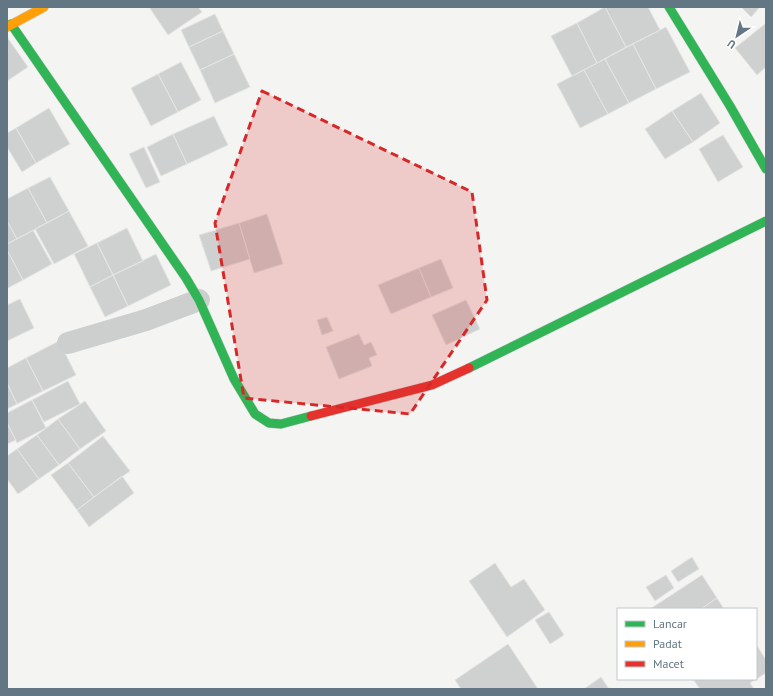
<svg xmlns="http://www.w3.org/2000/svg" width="773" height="696" viewBox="0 0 773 696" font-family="'PT Sans',sans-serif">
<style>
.building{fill:#cfd0d0;stroke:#e4e4e2}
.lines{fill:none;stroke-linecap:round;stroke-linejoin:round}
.fast-casing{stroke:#d0d2d2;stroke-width:10}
.slow-casing{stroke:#d0d2d2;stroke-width:10}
.jam-casing{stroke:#d0d2d2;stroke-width:10}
.street{stroke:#cdcfcf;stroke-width:22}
.fast{stroke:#30b455;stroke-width:9}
.slow{stroke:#ff9f0a;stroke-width:9}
.jam{stroke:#e5322d;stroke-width:9}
.marked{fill:#d62828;fill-opacity:0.2;stroke:#d62828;stroke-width:3;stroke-dasharray:8 5;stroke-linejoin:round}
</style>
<rect width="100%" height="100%" fill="#f4f4f2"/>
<path class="building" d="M149 7H198L202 12 168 35Z
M605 7H648L660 30 626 47Z
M605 7 626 47 597 63 577 23Z
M741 7H760L751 17Z
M215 14 223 31 189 47 181 30Z
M577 23 597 63 572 76 551 36Z
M766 23V67L757 75 735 48Z
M666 27 690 72 656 89 633 44Z
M223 31 234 54 200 70 189 47Z
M7 37 28 67 7 81Z
M633 44 656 89 629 103 605 59Z
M234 54 250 87 215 103 200 70Z
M605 59 629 103 608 114 584 70Z
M181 62 201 100 178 112 158 74Z
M584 70 608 114 580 128 557 84Z
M158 74 178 112 151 126 131 88Z
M701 93 720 123 693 142 672 111Z
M49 108 70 144 36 163 16 128Z
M672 111 693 142 665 159 645 129Z
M214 116 228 145 187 164 173 134Z
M16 128 36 163 22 172 7 147V133Z
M173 134 187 164 161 176 147 147Z
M723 135 743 167 718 182 699 149Z
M144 147 160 182 146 188 129 154Z
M50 177 69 211 47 223 28 188Z
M28 188 47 223 17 239 7 221V199Z
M69 211 88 246 54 264 35 229Z
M267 214 283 264 254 273 239 223Z
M7 221 17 239 7 244Z
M239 223 250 259 211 271 199 235Z
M127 228 143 261 113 275 97 243Z
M33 230 52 264 23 280 7 250V244Z
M97 243 113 275 90 287 74 254Z
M7 250 23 280 8 288 7 287Z
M156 254 171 285 128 306 113 275Z
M441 259 453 288 431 297 419 268Z
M419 268 431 297 391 314 378 285Z
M113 275 128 306 105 317 90 287Z
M20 299 34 328 7 341V305Z
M466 300 480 329 446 345 432 315Z
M327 317 333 331 322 335 317 320Z
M359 334 364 345 371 342 377 355 369 358 372 366 339 379 326 347Z
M59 341 76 375 43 391 26 358Z
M26 358 43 391 17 404 7 383V368Z
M68 381 80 404 44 422 32 400Z
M7 383 17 404 7 409Z
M32 400 46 428 17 443 7 423V413Z
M85 401 106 431 80 449 58 419Z
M58 419 80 449 59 465 37 435Z
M7 423 16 440 7 444Z
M37 435 59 465 39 479 17 449Z
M103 436 130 471 94 497 68 463Z
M17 449 39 479 18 494 7 479V456Z
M68 463 94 497 77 510 51 475Z
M122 476 134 493 89 527 77 510Z
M692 557 699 569 678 582 671 571Z
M495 563 511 587 524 579 545 610 507 637 469 581Z
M666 575 674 588 655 601 646 587Z
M702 575 717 598 701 609H650Z
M717 598 724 609H701Z
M549 612 564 635 550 644 535 620Z
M508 644 538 689H461L455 680Z
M756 644 766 660V673L750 683 754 689H700L693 679H756Z
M601 677 609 689H584Z"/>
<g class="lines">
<g class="fast-casing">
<path id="fast" d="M669 7 730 106 766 169
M11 24 186 278 199 300 234 379 255 414 269 423 281 424 311 416
M469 368 766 221"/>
</g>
<g class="slow-casing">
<path id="slow" d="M7 27 44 7"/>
</g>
<g class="jam-casing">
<path id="jam" d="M311 416 432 385 469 368"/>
</g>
<path class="street" d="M68 343 146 320 199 300"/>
<use href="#fast" class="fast"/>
<use href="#slow" class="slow"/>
<use href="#jam" class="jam"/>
</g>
<path class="marked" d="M262 91 472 192 487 300 410 414 244 398 215 223Z"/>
<rect width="773" height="696" fill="none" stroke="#627684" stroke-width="16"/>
<rect x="617" y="608" width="140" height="72" fill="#ffffff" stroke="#c0c8ce"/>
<rect x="625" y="621" width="20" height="6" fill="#30b455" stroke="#c0c8ce"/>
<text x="653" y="628" font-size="12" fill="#627684">Lancar</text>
<rect x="625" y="641" width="20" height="6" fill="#ff9f0a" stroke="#c0c8ce"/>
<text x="653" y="648" font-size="12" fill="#627684">Padat</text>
<rect x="625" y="661" width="20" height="6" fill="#e5322d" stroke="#c0c8ce"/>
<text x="653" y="668" font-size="12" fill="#627684">Macet</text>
<g transform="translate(737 36) rotate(215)" stroke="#ffffff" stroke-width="3" paint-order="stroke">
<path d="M0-3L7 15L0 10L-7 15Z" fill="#627684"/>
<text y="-6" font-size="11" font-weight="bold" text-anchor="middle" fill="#627684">U</text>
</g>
</svg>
